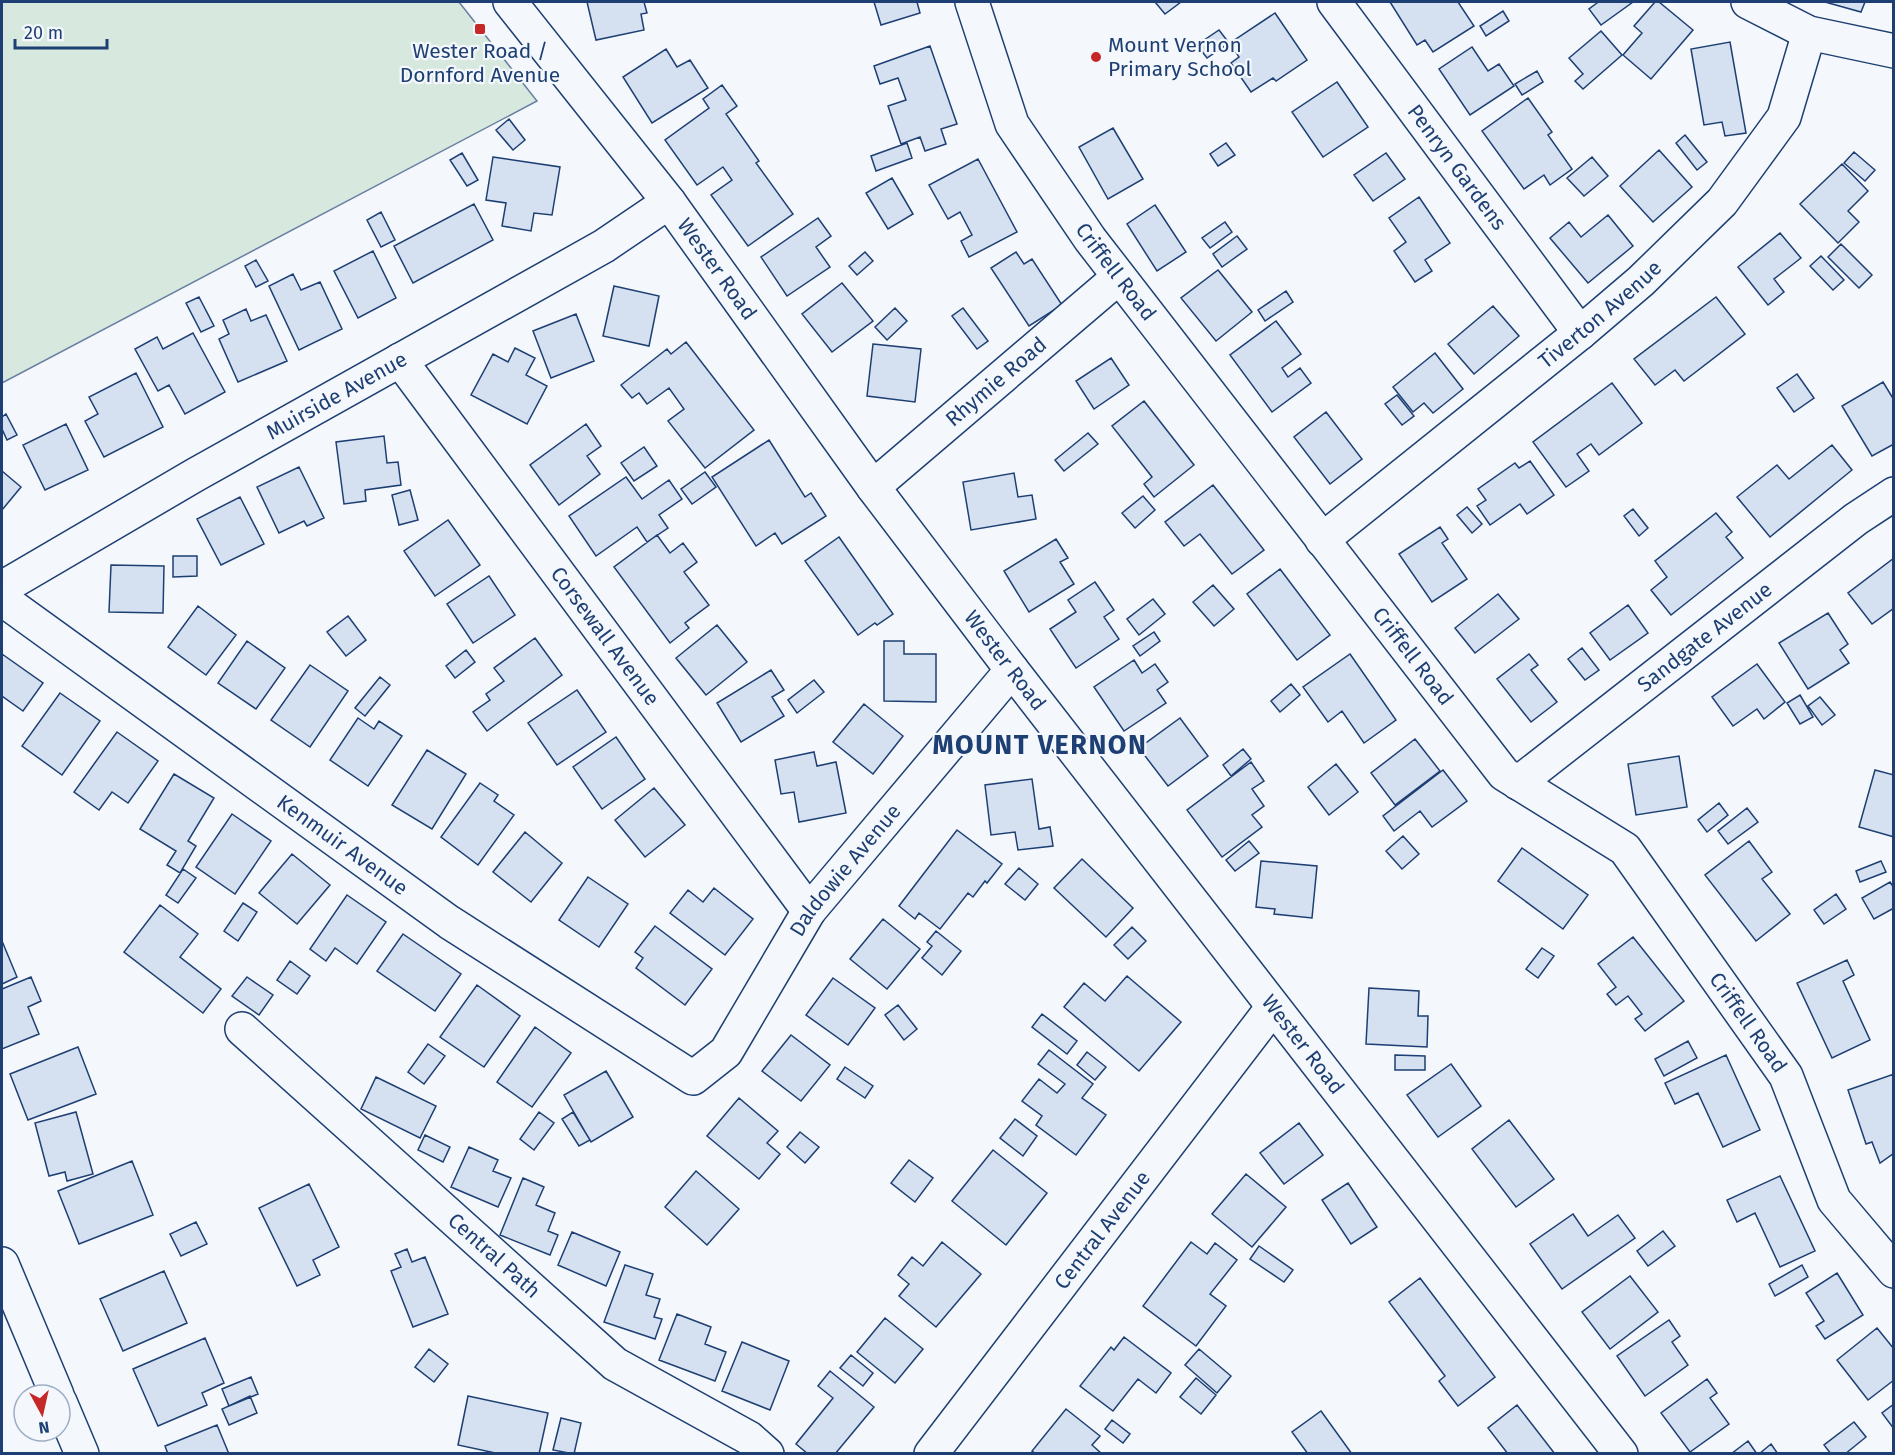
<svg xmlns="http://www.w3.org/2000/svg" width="1895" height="1455" viewBox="0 0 1895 1455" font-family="'Fira Sans',sans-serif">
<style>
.green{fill:#d7e8df;stroke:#687fa3;stroke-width:1.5}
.building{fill:#d5e0f0;stroke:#1d3f73;stroke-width:1.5}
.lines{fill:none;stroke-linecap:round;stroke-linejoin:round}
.minor-casing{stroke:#1d3f73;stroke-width:36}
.minor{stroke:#f4f7fb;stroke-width:33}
.poi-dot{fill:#c62828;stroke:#f4f7fb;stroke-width:2}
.labels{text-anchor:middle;stroke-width:4.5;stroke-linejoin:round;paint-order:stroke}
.poi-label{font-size:21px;fill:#1d3f73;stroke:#f4f7fb;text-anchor:start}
.street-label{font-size:21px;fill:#1d3f73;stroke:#f4f7fb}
.district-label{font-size:27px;font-weight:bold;letter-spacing:1.5px;fill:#1d3f73;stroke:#f4f7fb}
</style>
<rect width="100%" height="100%" fill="#f4f7fb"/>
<path class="green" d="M2 2H459L537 101 2 383Z"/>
<path class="building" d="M587 2H644L647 13 641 14 644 30 596 40Z
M874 2H917L920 13 881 25Z
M1155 2H1181L1165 14Z
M1390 2H1458L1474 26 1433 52 1425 40 1417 45Z
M1596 2H1633L1601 25 1589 9 1597 3Z
M1655 2H1659L1693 30 1651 79 1623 55 1642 33 1634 26Z
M1825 2H1865L1861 12Z
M1503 11 1509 21 1486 36 1480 26Z
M1275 13 1307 60 1276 81 1273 78 1251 92 1231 63 1239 57 1230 43Z
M1219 30 1229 43 1207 58 1197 45Z
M1601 31 1622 55 1583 89 1575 81 1583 74 1569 58Z
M1730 42 1746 133 1725 136 1722 122 1704 125 1691 49Z
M930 46 957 124 941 129 946 144 925 151 920 137 901 144 888 106 906 100 898 78 880 84 874 66Z
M1472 47 1488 71 1499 64 1514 86 1470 115 1439 69Z
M666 49 677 67 690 60 708 88 652 123 623 77Z
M1537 71 1543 82 1522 95 1515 84Z
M1337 82 1368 127 1323 157 1292 112Z
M722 85 737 106 726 114 759 161 756 163 793 214 748 246 711 195 732 180 723 167 697 185 665 140 709 108 703 99Z
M1528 98 1552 132 1548 135 1572 169 1550 185 1544 175 1524 189 1482 131Z
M509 119 525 140 513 150 496 130Z
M1113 128 1143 179 1108 199 1079 147Z
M1685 135 1707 162 1697 170 1676 143Z
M907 143 912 158 876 171 871 156Z
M1226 143 1235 155 1218 166 1210 154Z
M1659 150 1692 187 1653 222 1620 186Z
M1854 152 1875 170 1865 181 1844 163Z
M462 153 478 180 467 186 450 160Z
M1386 153 1405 179 1373 201 1354 175Z
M493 157 560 167 552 215 534 213 531 231 502 226 506 203 486 200Z
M1592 157 1608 176 1584 196 1567 178Z
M978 159 1017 232 969 257 961 241 972 235 960 212 948 219 929 185Z
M1842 164 1868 191 1848 211 1859 222 1838 243 1800 204Z
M892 178 913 214 888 229 866 193Z
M1419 197 1450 243 1425 260 1432 271 1415 282 1394 251 1406 242 1389 218Z
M474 204 493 240 413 283 394 246Z
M1155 205 1186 252 1157 271 1127 224Z
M381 212 395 240 381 247 367 220Z
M1608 215 1633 246 1588 283 1550 238 1569 222 1581 237Z
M818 218 831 236 816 247 830 267 787 296 761 257Z
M1225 222 1232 232 1210 248 1202 238Z
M1780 233 1801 258 1774 279 1784 292 1768 305 1738 267Z
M1237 236 1247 249 1222 267 1213 254Z
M1841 244 1872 275 1859 288 1828 257Z
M373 251 396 298 358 318 334 271Z
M865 252 873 261 857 275 849 266Z
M1016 252 1024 264 1032 259 1062 305 1029 326 991 268Z
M1821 256 1844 280 1833 290 1810 266Z
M256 260 268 281 256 287 245 266Z
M1218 270 1252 312 1216 341 1181 298Z
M293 274 301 290 320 282 342 329 299 350 269 286Z
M842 283 873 321 832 352 802 314Z
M614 286 659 296 649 346 603 336Z
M1286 291 1293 302 1265 321 1258 310Z
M199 297 214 326 201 332 186 303Z
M1716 297 1745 334 1684 381 1675 370 1655 385 1634 359Z
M1493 306 1519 336 1474 374 1448 344Z
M895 308 907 321 887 340 875 327Z
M963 308 988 341 977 349 952 316Z
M246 309 251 321 266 315 287 361 238 382 219 339 229 334 223 320Z
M576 314 594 361 551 378 533 331Z
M1276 321 1301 354 1282 368 1288 377 1300 368 1311 383 1272 412 1230 355Z
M193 333 225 392 185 414 169 385 158 391 135 349 157 337 163 349Z
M686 342 754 430 705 468 668 421 684 409 669 388 647 404 639 393 632 398 621 385 667 349 671 354Z
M873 344 921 349 915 402 867 396Z
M515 348 535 358 526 375 547 386 527 424 471 395 493 354 508 362Z
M1435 353 1463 389 1433 413 1424 403 1413 412 1393 387Z
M1111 358 1129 385 1094 409 1076 381Z
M136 373 163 427 104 457 85 421 98 414 89 397Z
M1797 374 1814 398 1794 412 1777 388Z
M1883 382 1894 400V444L1872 456 1842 406Z
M1612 383 1642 423 1599 455 1591 444 1577 454 1589 471 1566 487 1533 442Z
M1397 395 1414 416 1402 425 1385 404Z
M1144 401 1194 465 1154 497 1144 484 1152 477 1112 426Z
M1326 412 1362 459 1330 484 1294 437Z
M6 414 17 435 7 440 2 429V417Z
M66 424 88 470 45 490 23 445Z
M586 424 601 446 587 456 600 474 559 505 530 465Z
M1088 433 1098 444 1064 471 1055 460Z
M384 436 387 463 398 462 401 485 365 490 366 501 344 504 336 442Z
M769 440 805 497 811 493 826 516 782 544 775 533 756 546 712 477Z
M1832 445 1852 470 1770 537 1737 497 1777 465 1789 479Z
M644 447 657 466 634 481 621 463Z
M1530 461 1554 495 1527 514 1520 504 1490 525 1477 506 1486 500 1478 489 1515 463 1519 468Z
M299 467 324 518 307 526 304 521 279 533 257 487Z
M2 471 21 487 2 510Z
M705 472 716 487 692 504 681 489Z
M1014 473 1018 497 1032 495 1036 519 971 530 963 482Z
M626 477 642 499 669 480 682 499 659 515 668 528 647 542 637 527 596 556 569 516Z
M1213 485 1264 550 1232 574 1200 534 1184 546 1165 522Z
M410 490 418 520 399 525 392 495Z
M1143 496 1155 510 1135 528 1122 513Z
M240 497 264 544 221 565 197 519Z
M1467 507 1482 524 1472 533 1457 515Z
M1633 509 1648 528 1639 536 1624 516Z
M1716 513 1732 532 1726 537 1743 558 1671 615 1651 590 1667 577 1655 561Z
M448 520 480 565 435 596 404 551Z
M1440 527 1448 539 1442 543 1467 579 1432 602 1399 554Z
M657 535 670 553 683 543 697 562 684 572 709 605 685 623 689 628 670 643 614 567Z
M839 537 893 614 877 625 875 623 858 635 805 561Z
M1056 539 1068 558 1060 562 1074 584 1029 612 1004 571Z
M173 556H197V576L173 577Z
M1894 558V608L1872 624 1848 593Z
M111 565 164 566 163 613 109 612Z
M1280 569 1330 635 1297 660 1247 594Z
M489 576 515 615 473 643 447 604Z
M1095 582 1114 610 1104 617 1119 639 1076 668 1050 629 1076 612 1068 600Z
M1213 585 1234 609 1214 626 1193 602Z
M1498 594 1519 619 1475 653 1455 628Z
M1153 599 1165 614 1139 635 1127 619Z
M1628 605 1648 633 1610 660 1590 633Z
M198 606 236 635 206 675 168 647Z
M1828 613 1848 644 1840 650 1849 663 1808 689 1779 643Z
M348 616 366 640 346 656 327 632Z
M717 625 747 662 706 695 676 658Z
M1154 632 1160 641 1140 656 1133 646Z
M535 638 562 675 487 731 473 712 490 700 486 694 504 681 494 668Z
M247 641 285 668 256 709 218 683Z
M884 641H904V654H936V702L884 701Z
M1582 648 1599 670 1585 680 1568 659Z
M466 650 475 662 455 678 446 666Z
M2 654 43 683 23 711 2 696Z
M1350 654 1396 720 1364 743 1342 711 1328 722 1303 687Z
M1529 654 1538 665 1531 670 1557 702 1531 722 1497 679Z
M1134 660 1142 673 1155 664 1168 682 1157 690 1166 703 1124 731 1094 687Z
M1757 664 1785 702 1764 719 1757 709 1733 726 1712 697Z
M310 665 348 691 310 747 271 720Z
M771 670 784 690 772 697 784 716 741 742 717 703Z
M380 677 390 685 365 716 355 708Z
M814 680 824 692 797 713 788 700Z
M1291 684 1300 695 1280 712 1271 701Z
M577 690 606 732 557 765 528 723Z
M60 693 100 721 62 775 22 746Z
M1800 695 1813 717 1800 724 1787 703Z
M1820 697 1835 715 1822 725 1808 706Z
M864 704 903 736 873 774 833 742Z
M358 718 374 729 379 721 402 736 368 786 330 760Z
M1180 718 1208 756 1168 786 1139 748Z
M117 732 158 761 128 803 112 792 99 810 74 792Z
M616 737 645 779 602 809 573 767Z
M1415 739 1440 771 1395 805 1371 773Z
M1243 749 1251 759 1231 776 1223 765Z
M427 750 466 774 432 829 392 805Z
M814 752 817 766 836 762 846 813 799 822 794 792 781 794 775 760Z
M1679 756 1687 807 1636 815 1628 764Z
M1251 762 1264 781 1252 789 1264 806 1252 815 1262 827 1222 857 1187 810Z
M1336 764 1358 792 1329 815 1308 787Z
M1443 770 1467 801 1432 827 1420 811 1394 831 1383 816Z
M1875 770 1894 775V837L1859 827Z
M174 774 214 798 188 841 196 846 180 873 167 865 176 851 140 829Z
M1032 779 1039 829 1050 827 1053 846 1018 850 1015 832 991 835 985 785Z
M480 783 498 795 494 801 514 815 478 865 441 837Z
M654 788 685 825 645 857 615 820Z
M1719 803 1728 815 1707 832 1698 820Z
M1747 808 1758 822 1728 844 1718 831Z
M232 814 271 841 235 894 196 867Z
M957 830 1002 864 987 883 985 881 973 897 968 893 940 929 919 913 915 919 899 906Z
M525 832 562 863 531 902 493 872Z
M1403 836 1419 854 1402 869 1386 851Z
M1249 841 1259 853 1235 871 1226 860Z
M1749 841 1772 872 1762 879 1790 914 1756 941 1705 875Z
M1522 848 1588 895 1563 929 1498 881Z
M292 854 330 885 297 924 259 893Z
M1082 859 1133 908 1106 937 1054 888Z
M1261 861 1317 866 1312 918 1274 914 1275 909 1256 907Z
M1881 861 1886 872 1860 882 1856 871Z
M1019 868 1038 884 1025 900 1005 884Z
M183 869 196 878 178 903 166 895Z
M588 877 628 904 599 947 559 920Z
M1890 882 1894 888V908L1874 919 1862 898Z
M714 888 753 919 725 955 670 913 688 890 703 902Z
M1836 894 1846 909 1824 924 1814 910Z
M347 895 386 922 357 964 335 948 326 961 310 949Z
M243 903 257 912 238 941 224 931Z
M160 905 198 934 180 957 221 989 203 1013 124 952Z
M883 919 920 949 887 989 850 959Z
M655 926 712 969 685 1005 636 968 643 958 635 952Z
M1132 927 1146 941 1128 959 1114 945Z
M936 931 961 951 942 975 922 958 932 946 927 942Z
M403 934 461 974 435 1011 377 971Z
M1633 937 1684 1001 1645 1031 1635 1019 1642 1014 1628 996 1616 1005 1607 994 1616 987 1598 964Z
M2 941 17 977 2 984Z
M1542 948 1554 956 1538 978 1526 969Z
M1847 960 1854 975 1843 981 1870 1040 1832 1058 1797 983Z
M290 961 310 976 297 994 277 980Z
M1127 976 1181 1022 1139 1071 1064 1007 1084 983 1105 1001Z
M31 977 41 1001 28 1007 39 1034 2 1049V989Z
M247 977 273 995 259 1015 232 996Z
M833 978 875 1008 848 1045 806 1015Z
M477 985 520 1016 484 1067 440 1037Z
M1369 988 1419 991 1418 1016H1428L1427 1047 1366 1044Z
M898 1005 917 1029 904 1040 885 1015Z
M1042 1014 1077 1041 1067 1054 1032 1027Z
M535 1027 571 1053 532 1107 497 1082Z
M791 1035 830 1065 801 1101 762 1071Z
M1688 1041 1697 1058 1664 1076 1655 1059Z
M428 1044 445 1056 424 1084 408 1072Z
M78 1047 96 1094 28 1120 10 1074Z
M1049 1050 1093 1084 1082 1098 1106 1115 1076 1155 1036 1125 1042 1116 1022 1101 1039 1079 1057 1093 1065 1084 1038 1064Z
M1087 1052 1106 1067 1095 1080 1077 1065Z
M1395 1055 1425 1056V1070H1395Z
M1726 1055 1760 1130 1723 1147 1698 1093 1675 1104 1665 1083Z
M1451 1064 1481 1106 1438 1137 1407 1095Z
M845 1067 873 1086 865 1098 837 1079Z
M606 1071 633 1117 591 1142 564 1095Z
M1894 1074V1153L1880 1163 1872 1142 1866 1144 1848 1090Z
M376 1077 436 1106 420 1138 361 1109Z
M739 1098 778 1131 767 1143 780 1154 759 1179 707 1136Z
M76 1112 93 1174 67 1181 65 1172 49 1176 35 1123Z
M539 1112 554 1123 534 1150 520 1139Z
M573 1112 590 1140 579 1146 562 1119Z
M1015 1119 1037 1136 1023 1156 1000 1138Z
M1509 1120 1554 1179 1516 1207 1472 1149Z
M1299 1123 1323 1155 1284 1184 1260 1153Z
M800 1132 819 1147 805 1163 787 1147Z
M425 1135 450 1147 443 1162 418 1150Z
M469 1147 498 1160 493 1171 511 1178 498 1207 451 1187Z
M993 1150 1047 1193 1006 1245 952 1201Z
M909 1160 933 1178 915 1202 891 1183Z
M132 1161 153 1215 79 1244 58 1191Z
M696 1171 739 1209 707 1245 665 1207Z
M1246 1174 1286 1207 1252 1247 1212 1214Z
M1780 1176 1815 1251 1780 1267 1755 1213 1737 1222 1727 1200Z
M523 1178 544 1187 536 1205 555 1213 548 1231 558 1235 550 1255 500 1235Z
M1348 1183 1377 1227 1351 1244 1322 1200Z
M309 1184 339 1247 313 1260 320 1275 297 1286 259 1208Z
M1573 1214 1588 1236 1618 1215 1635 1238 1562 1289 1530 1244Z
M196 1222 207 1244 181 1256 170 1234Z
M1663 1231 1675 1246 1648 1266 1637 1251Z
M572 1232 620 1252 606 1286 558 1265Z
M942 1242 981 1274 936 1327 899 1296 909 1284 898 1275 912 1257 923 1266Z
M1191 1242 1207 1254 1215 1243 1237 1260 1210 1294 1226 1306 1196 1346 1143 1306Z
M1259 1246 1293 1270 1284 1282 1250 1259Z
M407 1249 412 1262 425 1257 448 1314 413 1327 391 1271 401 1267 395 1254Z
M625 1265 653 1274 646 1295 660 1299 654 1317 662 1319 655 1339 604 1322Z
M1802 1265 1808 1277 1775 1296 1769 1284Z
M164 1271 187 1323 123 1351 100 1299Z
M1837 1273 1863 1315 1825 1339 1816 1326 1824 1321 1806 1293Z
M1630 1276 1658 1312 1610 1349 1582 1312Z
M1420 1278 1495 1377 1458 1406 1439 1381 1445 1376 1389 1302Z
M677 1314 711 1327 705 1344 726 1352 715 1381 659 1360Z
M885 1318 923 1349 895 1383 857 1352Z
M1669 1320 1680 1336 1672 1342 1688 1365 1645 1396 1617 1356Z
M1877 1328 1894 1349V1380L1868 1400 1837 1360Z
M1124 1337 1171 1373 1156 1393 1138 1379 1113 1411 1080 1386 1111 1347 1114 1350Z
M205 1338 224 1383 202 1393 207 1405 158 1426 133 1369Z
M742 1342 789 1361 770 1410 722 1391Z
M429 1349 448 1364 434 1382 415 1367Z
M1199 1349 1231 1376 1217 1393 1185 1365Z
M851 1355 873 1373 863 1386 840 1368Z
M830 1371 874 1407 835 1454H808L796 1444 833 1398 818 1386Z
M251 1377 258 1394 229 1406 222 1389Z
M1196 1378 1216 1395 1201 1414 1180 1397Z
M1707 1379 1717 1393 1710 1398 1729 1424 1690 1452 1661 1413Z
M250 1396 257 1413 229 1425 222 1409Z
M468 1396 548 1413 539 1454H500L458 1445Z
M1894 1404V1429L1882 1413Z
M1517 1405 1555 1454H1508L1488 1428Z
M1066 1409 1100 1436 1092 1445 1102 1454H1036L1032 1451Z
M1321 1411 1352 1454H1308L1292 1432Z
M561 1418 581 1423 574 1454 553 1450Z
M1112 1420 1130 1434 1123 1443 1105 1429Z
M1854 1422 1866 1437 1845 1454H1831L1824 1445Z
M217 1425 229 1454H168L165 1446Z
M1748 1441 1757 1454H1731Z
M1771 1444 1778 1454H1759Z"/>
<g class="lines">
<g class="minor-casing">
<g id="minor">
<path id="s1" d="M510 2 669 202 873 487 1012 670 1621 1454"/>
<path id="s2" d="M972 2 1012 124 1090 239 1504 774 1625 849 1786 1076 1834 1200 1894 1271"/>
<path id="s3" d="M1334 2 1580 333"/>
<path d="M1748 2 1809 33 1894 51"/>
<path id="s4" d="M400 360 809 911"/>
<path id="s5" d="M873 487 1119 277"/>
<path id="s6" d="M1322 540 1580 333 1641 281 1722 202 1784 117 1809 33"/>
<path id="s7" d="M2 588 195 475 604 246 669 202"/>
<path id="s8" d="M2 599 449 922 693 1078 726 1052 809 911 1012 670"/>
<path id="s9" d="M1518 783 1856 519 1894 494"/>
<path id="s10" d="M242 1029 615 1364 749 1438 767 1454"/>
<path d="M2 1264 57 1395"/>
<path d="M60 1402 82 1454"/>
<path id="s11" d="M931 1454 1273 1007"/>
</g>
</g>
<use href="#minor" class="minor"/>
</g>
<g class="poi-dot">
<rect x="474" y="23" width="12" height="12" rx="3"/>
<circle cx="1096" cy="57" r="6"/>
</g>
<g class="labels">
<g class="poi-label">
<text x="1108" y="52">Mount Vernon<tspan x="1108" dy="24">Primary School</tspan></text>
<text x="480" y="58" text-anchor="middle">Wester Road /<tspan x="480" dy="24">Dornford Avenue</tspan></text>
</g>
<g class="street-label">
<text dy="7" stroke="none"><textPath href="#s3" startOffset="206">Penryn Gardens</textPath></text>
<text dy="7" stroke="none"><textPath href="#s1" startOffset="338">Wester Road</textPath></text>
<text dy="7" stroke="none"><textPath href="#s2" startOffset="309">Criffell Road</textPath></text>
<text dy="7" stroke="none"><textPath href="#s6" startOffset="358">Tiverton Avenue</textPath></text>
<text dy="7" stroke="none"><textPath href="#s5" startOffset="162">Rhymie Road</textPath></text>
<text dy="7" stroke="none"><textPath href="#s7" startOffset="386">Muirside Avenue</textPath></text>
<text dy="7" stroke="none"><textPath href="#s4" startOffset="344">Corsewall Avenue</textPath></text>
<text dy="7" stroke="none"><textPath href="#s9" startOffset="237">Sandgate Avenue</textPath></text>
<text dy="7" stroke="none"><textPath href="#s2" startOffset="795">Criffell Road</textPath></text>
<text dy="7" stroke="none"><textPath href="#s1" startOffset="824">Wester Road</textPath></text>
<text dy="7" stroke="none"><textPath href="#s8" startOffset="420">Kenmuir Avenue</textPath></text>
<text dy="7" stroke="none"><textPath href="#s8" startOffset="1101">Daldowie Avenue</textPath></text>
<text dy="7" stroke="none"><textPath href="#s2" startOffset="1299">Criffell Road</textPath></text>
<text dy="7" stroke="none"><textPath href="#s1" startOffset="1310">Wester Road</textPath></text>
<text dy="7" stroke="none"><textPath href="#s11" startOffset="282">Central Avenue</textPath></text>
<text dy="7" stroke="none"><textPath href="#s10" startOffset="339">Central Path</textPath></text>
</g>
<g class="district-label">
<text x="1040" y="754">MOUNT VERNON</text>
</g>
</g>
<rect width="1895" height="1455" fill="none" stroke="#1d3f73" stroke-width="6"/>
<g transform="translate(42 1413) rotate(172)"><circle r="28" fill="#f4f7fb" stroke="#9eadc5" stroke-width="1.5"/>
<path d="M0-4.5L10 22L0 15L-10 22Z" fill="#c62828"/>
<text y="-9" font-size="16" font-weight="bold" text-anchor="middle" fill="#1d3f73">N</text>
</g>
<path d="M15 39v9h92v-9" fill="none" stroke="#1d3f73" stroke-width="3"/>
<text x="24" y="39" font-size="18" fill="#1d3f73" stroke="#f4f7fb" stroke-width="4.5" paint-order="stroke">20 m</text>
</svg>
